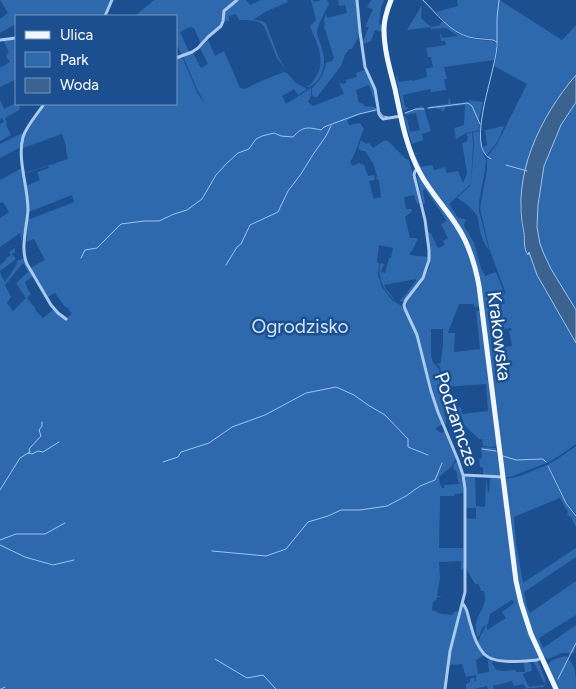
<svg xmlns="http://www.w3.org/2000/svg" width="576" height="689" viewBox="0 0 576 689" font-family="Figtree,sans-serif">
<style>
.green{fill:#2e69ad;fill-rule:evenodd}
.water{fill:#3c6290;stroke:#9cc4f0}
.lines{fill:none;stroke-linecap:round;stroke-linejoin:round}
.stream{stroke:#9cc4f0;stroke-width:1}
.street{stroke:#a9c9ee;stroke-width:3}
.primary{stroke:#f0f6ff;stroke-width:5}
.labels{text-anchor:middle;stroke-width:5;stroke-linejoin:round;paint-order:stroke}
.park-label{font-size:19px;fill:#cfe3fa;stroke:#1b4f8f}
.street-label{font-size:19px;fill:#fff;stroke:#1b4f8f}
</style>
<rect width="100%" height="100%" fill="#1b4f8f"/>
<path class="green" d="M0 0H111L104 16H16V24L0 33V19L8 13Z
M154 0H236L224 11 221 24 201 44 194 28 190 27 180 32 189 52 182 55 176 44V16H135Z
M238 0H246L250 5 261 0H287L288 2 267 11 254 19H252L262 21 266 24 279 58 286 70 277 58 264 26C258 19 248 20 239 20L236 14 229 16V21H224L225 13Z
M311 0H313L314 2 321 0H327L329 4C326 9 317 27 317 33 318 39 321 44 322 49 327 63 323 80 309 87H307C312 84 314 80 317 75 326 59 316 42 310 26L316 20Z
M338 0H357L359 36 352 49H349L345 55 341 66 317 97H315L312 95V88C320 81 324 73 326 63L332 61 334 58 324 26 325 24 324 20 326 13 327 18 347 13 345 5 339 6Z
M371 0H384L381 8 379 25 382 24V32L375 30 371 41 363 44V41L369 27H365L373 9 367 7Z
M421 0H424V2L455 32C467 39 479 40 493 41L496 43V50L494 60 444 67 447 79H444L446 90 431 92 430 89 403 95 405 107H408L407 109 403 111 396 76H397L399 82 412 80 413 81 427 77 426 69 433 67 431 57H428L426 48 446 45 445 41H441L440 34H441L442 38 458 36 446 28 431 29 430 27 407 30 422 5 421 18 431 27 441 25 440 24 443 21Z
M457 0H501V1L562 40 576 25V75L563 91 538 133 520 204 521 222 524 237V240L528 253 529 251 537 275 576 343V444L562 454 549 462 510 477H505L504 475 473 255 420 168 415 156H416L421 167 432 165 434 170 445 167 447 173 458 171 463 183 467 173 462 143 467 142 468 137 466 134 472 132 473 144 471 184 449 204 458 218 465 219 466 220 464 224V226L474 243 481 268 485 276 496 272 504 293 506 294 489 248 480 208 487 170V158L493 160 487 157 497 144 527 84 494 66C496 58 499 49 497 41 488 37 479 38 469 36 455 33 446 22 436 12L458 6ZM511 328 512 330 509 331 512 346 492 348 491 335 492 334V331Z
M16 38V82L15 80 0 87V68L10 62 6 56 9 52 3 40Z
M208 40 215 56 224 51 240 88 245 89 259 82 284 72 287 73 296 83 307 89 298 95 294 89 282 96 286 104 311 88V96L308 102 313 106 344 94 339 83 344 84 347 82 345 80 357 77 356 73 365 70 374 88 377 108 369 85 356 90 359 103 364 104V106L375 107 378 111 364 113 347 120 349 125 360 123 364 129C359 139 356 154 350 162L353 166 359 163 364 165 368 176 374 175 375 180 369 181 374 199 381 197 379 181 378 179H376L377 176 373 163 365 151H362L358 149 361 140 366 144 369 143 373 148 385 140 388 141 405 158 409 160 413 175 411 176 412 177H413L419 203 417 204 414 195 404 197 406 209H411L412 212 410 213 405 217 410 238H418L412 251 410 252V255L428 257C425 276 415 288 404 302L400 301 416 281V279L384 285 386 289 396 301C383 291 378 279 380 263L384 264 381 272 385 273 389 258H391L393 248 379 245 377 262 379 263 378 275 382 287 392 300 403 307 416 336 442 425 437 427 436 429 441 433 445 431 456 459 452 466 439 477 440 485H441L442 488H444V485L459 484 456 470H454C453 466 454 463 457 461L461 474 464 493 455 494 454 496H440V500L439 548H463L464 568 461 570V561L439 562 440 578 437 596 443 597H437V599L433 602 432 610 442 614 452 615 456 611 459 612 444 689H0V265L6 260 5 259 11 255 9 252 15 248V252L12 254 16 259 0 271 1 275 5 282 17 264V261L24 258 33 276 25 282 28 290 31 294 27 298 36 309 35 310 43 318 54 309 58 311 66 318 72 314 67 307H65L55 293 48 297 54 306 30 268 45 260 34 239 26 242V247L28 217 26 186 40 180 37 172 49 168 48 166 24 174 22 157 23 142 25 135 45 104H176V59L182 57 198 94 204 102 196 87 183 56 193 53 201 68 208 64 200 48ZM62 134 66 146V151L68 159 25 173 23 162V148ZM72 195 74 202 30 219 28 218 29 212ZM23 263 28 272 16 283 26 298 13 311 7 303 11 297 5 285Z
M449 97 451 104 469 102V100L483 102 479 120 480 130 466 133 456 139 454 128 464 125 465 105 445 107V110L441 111V109H437L436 108 428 109 430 106 448 104Z
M0 100 4 109 16 103 18 104 20 108 19 110 5 118 7 123 6 125 11 135 0 141V124L4 122 2 118 0 119Z
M576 102V310C563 290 548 270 541 247 534 225 538 189 544 167 545 161 548 155 551 149 558 133 564 115 576 102Z
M422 106 424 108 431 131 422 134 423 140 412 144 415 153 423 154H415L404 117 413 153 403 115 407 119 410 132 420 130 416 113 406 115 404 113Z
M504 126 498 141 486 156 484 153 483 147 487 145 485 130Z
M480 131 482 151 486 160 485 170 479 202V211L489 250C483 243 480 233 479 224 478 220 478 216 475 213 470 206 464 202 457 198L471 185 474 144 473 132Z
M24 132 21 147 0 158V144Z
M22 168 27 207 25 228 23 232 22 240H21L20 233 0 247V218L9 212 3 202 0 203V180Z
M417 176H419C434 197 453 219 464 243 473 263 477 285 479 306L475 308 474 304H459L448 333H455L454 352 480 349 476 311H480L497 445 496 446 490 447 483 446 482 439H479L461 422 463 420 458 414 453 415 448 405H446L449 403 461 408 462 414 488 411 486 384 444 387 440 367 436 363 440 364 441 361 443 345V329H431V355L433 362 439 369 445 417H446V427L438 408 428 373 419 338 406 310 407 301 423 282 430 266V254L428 232 431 233 433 238 438 248 445 245 443 241 448 238 441 224 447 221 425 189 423 191 425 203 423 204Z
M576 446V514L565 500 548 464 556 460Z
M481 447 496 448 500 473V476L483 475V467H480L479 459 482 458Z
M547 465 564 500 576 517V527L571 517 567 515 568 512 560 498 514 517 516 543 523 583 576 548V557L524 592 527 606 530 613 576 581V615L539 638 543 648 576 625V646L574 653H562L548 659C541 657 539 647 536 641 515 589 512 533 506 479L520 476Z
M465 477H475L476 506 485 507 486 477 488 493 489 492 490 480 491 478H501L515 582 539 656 537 659 522 660 521 659C510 662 493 662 484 653 482 650 480 645 478 641L485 627 487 625V630L506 618 502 612 514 603 512 600 490 614 488 624 483 627 479 636 477 637C476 633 476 628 476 624 478 611 488 607 484 591H481L479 584H475L468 572 466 566V518L476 519V508H466Z
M463 607H464L470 628 484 655 476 660 478 674 489 672 488 662 489 658 493 660 492 664 495 667 496 670 503 671 515 670 516 672H525L524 662H528L531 664 532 671 524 673 523 675 529 687 544 685 545 684 533 661H538L545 679V685L543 687 523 689 526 688 523 684 502 689 514 686 512 681 493 686V689H488L487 686 474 689H466V684L470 682V679L474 677 475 681H476V675L466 677 462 664 450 665 449 664 452 647Z
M566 656C576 665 576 675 576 689H559L547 666C550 659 559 658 566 656Z"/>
<path class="water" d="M576 75V102L561 125 544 166 538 205 537 227 540 244 544 254 551 269 576 310V343L537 275 529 252 528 255C523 248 525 240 524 233 511 176 540 117 576 75Z"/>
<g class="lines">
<path class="stream" d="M423 0C437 14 450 32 469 37 477 39 485 39 493 40L497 42C499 64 463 148 491 159
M497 42V18L499 0
M428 108 468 103 472 106 480 124
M379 111 383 116 388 117
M405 113 416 109H424
M506 165 527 171
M81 258 85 250 97 248 121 224 144 221H159L174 214 187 210 202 199 216 175 227 163 238 153 249 149 256 139 262 136 274 133 281 136 293 137C303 126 307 127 321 130L324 127 359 114 376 110
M226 265 237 247 241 244 250 225 278 212 288 191 301 174 312 156 326 136 331 126
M482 449 496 451
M28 453 30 452 29 449 41 436 39 430 42 426V422
M503 456 516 460 543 459 546 462
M163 462 178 457 181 452 209 443 232 427 265 415 306 393 336 387 354 395 368 405 385 415 408 439V447L428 455
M548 466 566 503 576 516
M0 490 20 458 28 453 32 454 38 451 43 452 59 442
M0 540 16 534H45L65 523
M0 545 25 557 53 565 74 560
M212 551 266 556 286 549 308 522 328 516 341 510H360L387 506 406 496 420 486 435 480 442 463
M215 659 247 678 263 675 276 689
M558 679 576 643
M1 689 5 687"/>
<path class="street" d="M357 0 360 32 365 67 375 89 379 114 381 117 383 119 401 116
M105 16 112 0
M0 40 16 38
M176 58 192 52 198 48 208 37 221 26 223 21 224 11 237 0
M44 104C38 113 26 127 23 137 17 160 28 186 28 210 27 226 20 249 27 264L51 305 58 313 66 319
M418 169 415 171 414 175 425 220 429 250V260L423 278 406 300 404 305 405 309 417 335 431 391 438 412 458 460 463 475 465 489V592L450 651 445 689
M463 475 503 477
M463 604C468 609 468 618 471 626 473 634 478 647 484 654 495 665 523 661 537 660L541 658"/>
<path class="primary" d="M391 0C387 10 384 19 384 29 384 50 390 70 395 89 401 118 406 147 420 173 430 192 445 207 457 226 469 244 475 264 479 286L516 581 521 603 531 634 556 689"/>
</g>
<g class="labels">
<g class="park-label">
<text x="300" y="333">Ogrodzisko</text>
</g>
<g class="street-label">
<text transform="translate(500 336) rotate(83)" y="7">Krakowska</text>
<text transform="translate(457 419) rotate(71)" y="7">Podzamcze</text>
</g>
</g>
<rect x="15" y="15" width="162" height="90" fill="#1b4f8f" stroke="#7695bc"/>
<rect x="25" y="31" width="25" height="8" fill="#f0f6ff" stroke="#7695bc"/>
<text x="60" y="40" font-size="15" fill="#ffffff">Ulica</text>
<rect x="25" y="52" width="25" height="15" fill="#2e69ad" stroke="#7695bc"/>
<text x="60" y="65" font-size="15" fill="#ffffff">Park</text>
<rect x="25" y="78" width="25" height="15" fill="#3c6290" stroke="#7695bc"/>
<text x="60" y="90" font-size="15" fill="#ffffff">Woda</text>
</svg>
